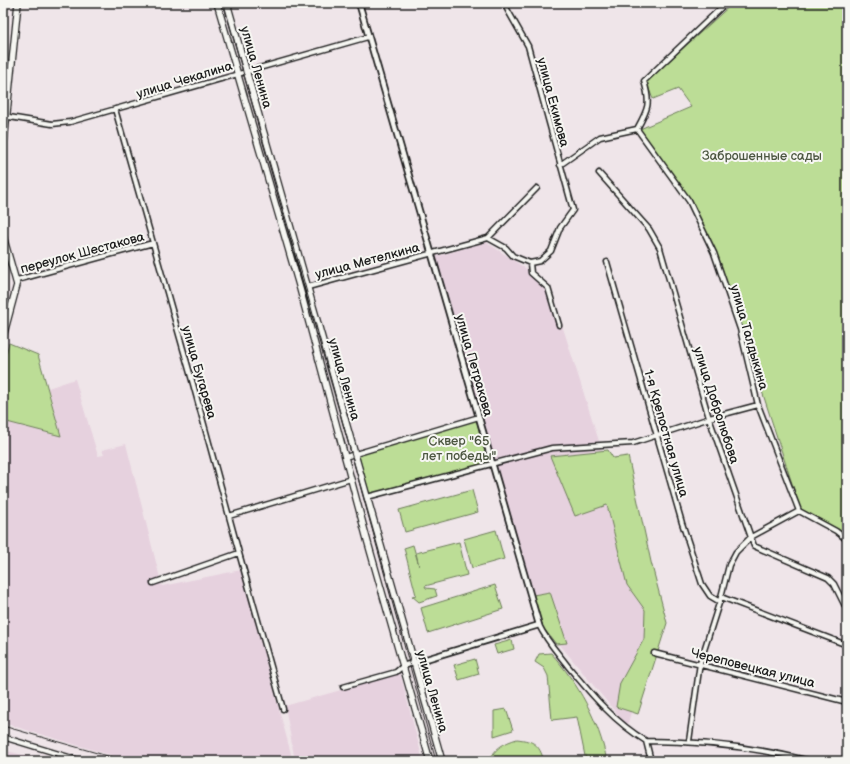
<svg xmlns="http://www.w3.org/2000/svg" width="850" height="764" viewBox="0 0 850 764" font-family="'Balsamiq Sans',sans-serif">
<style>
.built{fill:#e6d1de}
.green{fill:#bcdd96;stroke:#6c7c59}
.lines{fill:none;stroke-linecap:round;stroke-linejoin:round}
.minor-casing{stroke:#1c1c1c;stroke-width:7}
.tertiary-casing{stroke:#1c1c1c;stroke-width:8}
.secondary-casing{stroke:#1c1c1c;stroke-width:8}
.minor{stroke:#f6f6f2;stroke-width:4}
.tertiary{stroke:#f6f6f2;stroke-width:4.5}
.secondary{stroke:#f6f6f2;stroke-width:5.5}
.tram{stroke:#1c1c1c;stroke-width:1}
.labels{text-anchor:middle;stroke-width:4;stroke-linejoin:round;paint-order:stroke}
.street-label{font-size:13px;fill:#1c1c1c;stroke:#f6f6f2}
.park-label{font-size:13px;fill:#4c5641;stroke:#f6f6f2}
</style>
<rect width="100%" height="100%" fill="#efe5e9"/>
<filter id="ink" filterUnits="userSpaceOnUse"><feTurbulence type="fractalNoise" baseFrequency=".025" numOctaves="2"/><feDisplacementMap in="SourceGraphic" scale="8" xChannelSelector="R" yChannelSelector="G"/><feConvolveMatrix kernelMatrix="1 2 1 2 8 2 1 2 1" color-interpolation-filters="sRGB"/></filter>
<g filter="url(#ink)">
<path class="built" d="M486 242 549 284 605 460 659 618 627 726 542 623 435 257Z
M75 379 98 456 104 455 102 450 126 444 162 586 241 570 293 761H130L3 723V421L61 436 48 388Z
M400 673 422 757 416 761H295L285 706Z
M3 750 46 761H3Z"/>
<path class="green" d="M733 3H847V534L801 511 719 259 686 194 640 129 691 107 678 89 653 99 646 82Z
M9 343 38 355 61 436 3 421V364Z
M476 419 488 464 370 495 358 453Z
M608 450 613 458 628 456 651 562 667 623 638 714 616 707 620 683 644 639 645 610 627 585 607 505 575 516 550 456Z
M472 490 478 512 405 532 399 510Z
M496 530 504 559 472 568 464 539Z
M459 542 467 575 425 586 426 588 435 589 437 596 419 602 412 596 416 595 404 548 413 545 419 566 416 553Z
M495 585 503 609 428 633 421 608Z
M550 592 567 643 556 644 541 625 533 595Z
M512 640 514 649 497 654 494 645Z
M551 653C578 683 599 721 607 761H586L577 717 552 720 548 676 544 668 535 662 539 654Z
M475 659 479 674 459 680 454 665Z
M506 709 513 730 494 736V711Z
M517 739C534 741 539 744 544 761H490C494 748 504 743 517 739Z"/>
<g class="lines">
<g class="minor-casing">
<path id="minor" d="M115 109 193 384 239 553 153 583
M3 116 52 124 70 122 368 37
M637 129 689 201 714 253 740 329 758 405 799 511 836 531 847 540
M637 129C648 109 651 104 644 81L726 3
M560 165 600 137 637 129
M599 173 649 229 660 248 709 418 754 546 828 578 834 584 847 610
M488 238 537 188
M607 262 682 523 702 584 710 596 720 602
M530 263 531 273 548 288 559 325
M17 280 153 243
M308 287 488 238 506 248 513 256 530 263 540 261 551 251 560 228 573 210 528 46 507 9 506 3
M345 457 479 417
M367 497 552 448 633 443 713 417 758 405
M229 516 351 479
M239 553 283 709
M721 597 847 645
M539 625C546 640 557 652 567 665 591 694 614 722 646 741
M654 653 847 702
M343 687 396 672 403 666
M3 737 82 761
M646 741C703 741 755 747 810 761
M646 741 651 761
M689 741 700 663 721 597 729 565 736 552 751 537 799 511
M843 761 847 760"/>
</g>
<g class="tertiary-casing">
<path id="tertiary" d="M359 3 539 625 403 666"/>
</g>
<g class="secondary-casing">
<path id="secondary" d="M217 3 300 289 368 543 430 761
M227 3 442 761
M3 152 18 3
M3 236 17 285 3 337"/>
</g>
<use href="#minor" class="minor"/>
<use href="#tertiary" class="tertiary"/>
<use href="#secondary" class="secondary"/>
<path class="tram" d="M223 3 301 271 436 761
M3 726 125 761"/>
</g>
</g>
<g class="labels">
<g class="street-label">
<text transform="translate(257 67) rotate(74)" y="5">улица Ленина</text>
<text transform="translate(184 79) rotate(-17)" y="5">улица Чекалина</text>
<text transform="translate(554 102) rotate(75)" y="5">улица Екимова</text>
<text transform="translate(82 252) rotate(-15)" y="5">переулок Шестакова</text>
<text transform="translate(367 260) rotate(-15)" y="5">улица Метелкина</text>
<text transform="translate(750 337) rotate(74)" y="5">улица Талдыкина</text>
<text transform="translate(475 365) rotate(74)" y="5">улица Петракова</text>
<text transform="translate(200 372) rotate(74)" y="5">улица Бугарева</text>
<text transform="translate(345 379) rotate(74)" y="5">улица Ленина</text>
<text transform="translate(717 405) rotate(72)" y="5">улица Добролюбова</text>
<text transform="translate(667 433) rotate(74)" y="5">1-я Крепостная улица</text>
<text transform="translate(753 667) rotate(14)" y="5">Череповецкая улица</text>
<text transform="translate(433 691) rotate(74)" y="5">улица Ленина</text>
</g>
<g class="park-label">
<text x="762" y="160">Заброшенные сады</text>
<text x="459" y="445">Сквер "65<tspan x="459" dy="15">лет победы"</tspan></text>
</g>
</g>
<rect width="850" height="764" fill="none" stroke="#f6f6f2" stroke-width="16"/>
<rect x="8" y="8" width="834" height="748" fill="none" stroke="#1c1c1c" stroke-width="1.5" filter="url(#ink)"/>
</svg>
